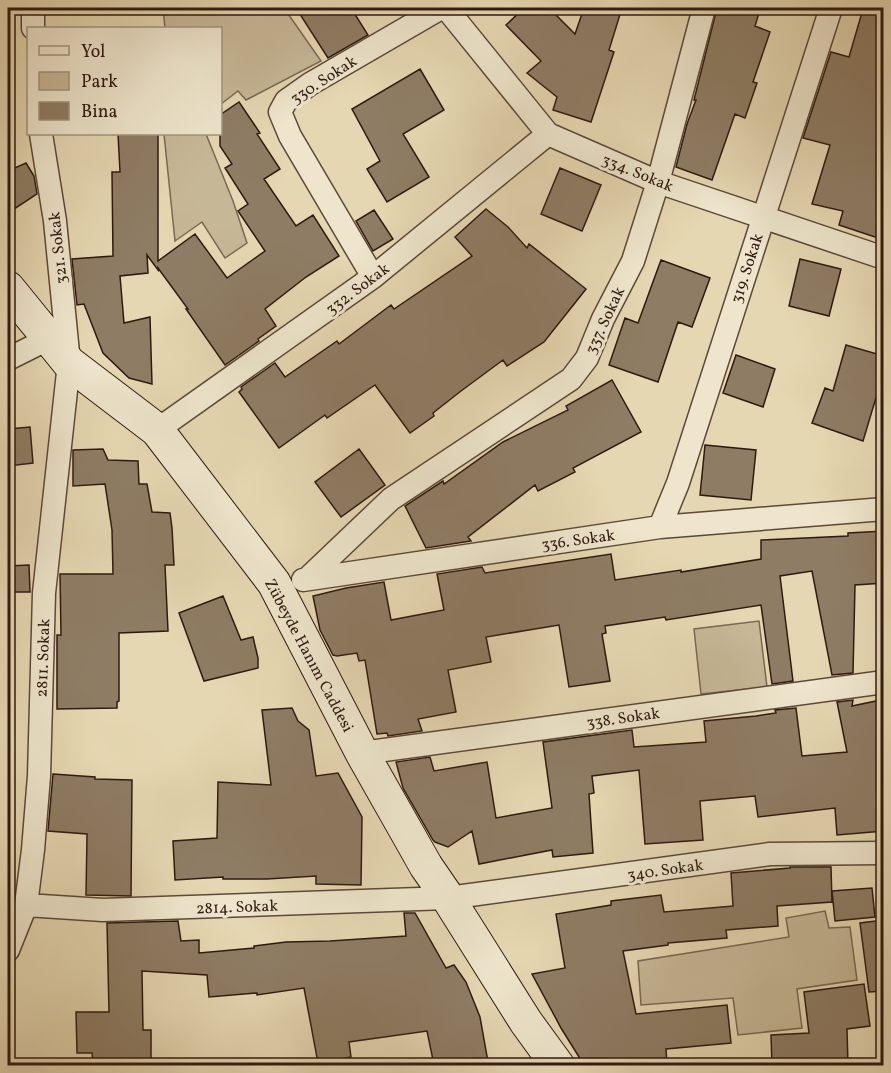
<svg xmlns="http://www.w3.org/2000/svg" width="891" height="1073" viewBox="0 0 891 1073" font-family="Vollkorn,serif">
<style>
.green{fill:#c6b796;stroke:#7a6854;stroke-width:1.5}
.building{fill:#8e7c64;stroke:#2f1a11;stroke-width:1.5}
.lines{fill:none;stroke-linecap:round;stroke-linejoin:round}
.street-casing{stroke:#5c4939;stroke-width:25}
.secondary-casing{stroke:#2f1a11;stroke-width:35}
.street{stroke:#eee5cc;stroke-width:22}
.secondary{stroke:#eee5cc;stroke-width:33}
.labels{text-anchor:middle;stroke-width:6;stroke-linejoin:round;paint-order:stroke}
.street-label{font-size:16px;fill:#2f1a11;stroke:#eee5cc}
</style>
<rect width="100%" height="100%" fill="#e5d7b1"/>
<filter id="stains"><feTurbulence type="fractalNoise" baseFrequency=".00333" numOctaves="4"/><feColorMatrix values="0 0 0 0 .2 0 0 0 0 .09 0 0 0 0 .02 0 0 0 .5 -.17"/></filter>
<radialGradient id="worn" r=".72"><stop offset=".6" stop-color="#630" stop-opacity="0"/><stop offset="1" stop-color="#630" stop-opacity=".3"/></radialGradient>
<path class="green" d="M163 8H284L321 61 246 100 238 91 221 104 220 28H165Z
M164 134H206L233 201 247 243 225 258 202 222 175 241Z
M759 621 767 687 701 694 694 629Z
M825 911 829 928 850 927 857 980 797 989 802 1028 738 1035 733 998 641 1005 638 961 789 937 786 918Z"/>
<path class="building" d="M296 8H351L368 35 328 58Z
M524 8H549L575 34 584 8H622L609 50 614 52 591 122 553 110 557 97 527 73 541 61 506 25Z
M717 8H742L759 13 755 26 770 32 753 82 757 83 745 118 735 114 712 180 676 167 687 124 696 100H694Z
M863 9 884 15V240L839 225 843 211 812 204 830 145 803 138 831 52 849 57Z
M420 69 444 110 403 134 429 177 387 202 367 169 380 161 352 109Z
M239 102 260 133 257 134 280 169 264 179 296 226 313 215 339 256 306 277 265 309 276 326 258 339 259 341 225 365 186 309H188L158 268V270L147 255 148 273 120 276 124 323 150 317 152 384 129 378 103 353 84 304 77 305 72 259 113 256 112 172H120L118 134H158V261L195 234 227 278 265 251 238 211 248 204 225 168 232 164 220 146V115Z
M26 163 34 176 37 194 8 213V171Z
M560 168 601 185 582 231 541 214Z
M486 209 508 227 527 248 529 244 586 289 544 342 507 366 503 360 461 391 433 413 434 416 410 433 375 385 327 418 325 415 279 448 239 392 242 389 241 387 275 363 285 377 337 341 339 344 391 305 394 309 472 256 455 237Z
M374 210 393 239 373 251 356 221Z
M800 259 841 269 829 316 789 306Z
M661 260 710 278 692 327 678 322 658 382 609 365 625 318 638 323Z
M846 345 884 356V371L863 441 812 423 825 388 833 391Z
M736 355 775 369 763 407 723 393Z
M612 380 641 432 573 468 575 472 538 491 535 485 468 537 471 541 426 548 405 506 443 481 444 484 503 442 568 410 566 406Z
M30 427 33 463 8 466V429Z
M705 445 756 450 751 500 700 495Z
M103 449 108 460 138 461 139 484H147L152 512 170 513 172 528 174 565H165L168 631 119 633V701L117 702V708L57 709V635H61L60 574H113L112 530 105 484 73 486V450Z
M359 449 385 485 341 517 315 482Z
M884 531V583L855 585 853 673 832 675 812 571 780 576 793 681 772 684 761 605 666 620 665 617 605 626 606 633 602 634 610 681 569 687 559 625 486 637 491 662 448 670 456 712 418 719 422 731 388 736 387 733 377 734 365 660 359 661 357 653 337 656 333 655 320 630 313 596 346 588 384 582 391 620 444 610 437 574 482 567 485 573 611 554 615 580 681 570V572L761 559V540L848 536V533Z
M29 565 30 592H8V566Z
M223 596 241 640 253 637 258 658V668L204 681 179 613Z
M853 700 852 706 881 700 884 716V831L837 835 835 808 758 817 755 796 700 801 703 840 645 844 639 770 592 776 594 793 589 794 593 853 553 857 552 850 479 864 472 831 448 847 435 842 433 840 403 788 396 762 430 757 434 771 487 762 496 818 552 808 543 742 632 730 634 747 706 742 704 721 756 716 776 713 775 710 796 708 802 756 847 752 837 702Z
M292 708 298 721 309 730 316 776 338 773 362 817 361 885 316 884V876L267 879H223V877L175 880 173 841 217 838 218 782 271 785 262 710Z
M53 774 95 777V779L132 780 131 896 86 895 87 834 48 831Z
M790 867H831L832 902 777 906 778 926 726 930 727 938 668 943V945L623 951 636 1014 727 1005 731 1043 666 1049 667 1065H584L561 1028 532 974 565 968 556 914 611 905V901L661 895 664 912 733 906 731 873 790 868Z
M872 888 875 917 835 921 832 891Z
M404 913H415L446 968 454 965 466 982 480 1017 488 1062 473 1065H434L427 1031 349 1042 351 1057 318 1063 304 988 257 995V993L209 997 207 975 142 971 143 1030H151V1065H93L92 1053H77L76 1012H109L107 923 178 921 181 941 199 940V953L254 948V946L286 942 330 941 406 936Z
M884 920V991L869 992 860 923Z
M864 984 870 1026 847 1029 848 1065H772L771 1035 809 1033 804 992Z"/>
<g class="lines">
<g class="street-casing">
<path id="street" d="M33 8V28
M446 8 548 134 658 182 884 258
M373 277 290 136 280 112 286 101 310 84 441 8
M8 359 48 339
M157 430 373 277 548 134
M660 527 678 483 831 8
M307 579 391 499 571 379 587 358 603 319 633 261 658 182 704 8
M303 580 660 527 884 509
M362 753 884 682
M26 905 103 910 448 898 770 854 884 853
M8 950 26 905 33 850 39 776 44 593 69 363 55 221 41 134"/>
</g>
<g class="secondary-casing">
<path id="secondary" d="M8 288 69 363 157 430 274 583 362 753 426 866 448 898 526 1022 558 1066"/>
</g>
<use href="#street" class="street"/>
<use href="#secondary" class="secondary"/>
</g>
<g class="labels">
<g class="street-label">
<text transform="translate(323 79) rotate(-33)" y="6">330. Sokak</text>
<text transform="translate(638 172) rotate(22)" y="6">334. Sokak</text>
<text transform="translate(57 248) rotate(-96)" y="6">321. Sokak</text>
<text transform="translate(746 268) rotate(-72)" y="6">319. Sokak</text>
<text transform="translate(357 288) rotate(-37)" y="6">332. Sokak</text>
<text transform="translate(604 320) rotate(-65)" y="6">337. Sokak</text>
<text transform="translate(578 539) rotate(-8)" y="6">336. Sokak</text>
<text transform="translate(310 655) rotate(62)" y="6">Zübeyde Hanım Caddesi</text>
<text transform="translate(42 658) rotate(-88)" y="6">2811. Sokak</text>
<text transform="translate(623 717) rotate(-8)" y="6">338. Sokak</text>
<text transform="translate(665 869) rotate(-8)" y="6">340. Sokak</text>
<text transform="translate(237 906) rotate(-2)" y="6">2814. Sokak</text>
</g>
</g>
<rect width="891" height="1073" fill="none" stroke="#e5d7b1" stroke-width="30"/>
<rect x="9" y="9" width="873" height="1055" fill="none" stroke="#2f1a11" stroke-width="3"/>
<rect x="15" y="15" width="861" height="1043" fill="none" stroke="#2f1a11" stroke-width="1.5"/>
<rect x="27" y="27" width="195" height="108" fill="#eee5cc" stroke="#a29481" stroke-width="1.5"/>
<rect x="39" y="46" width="30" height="9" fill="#eee5cc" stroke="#a29481" stroke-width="1.5"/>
<text x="81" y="57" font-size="18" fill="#2f1a11">Yol</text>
<rect x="39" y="72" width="30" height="18" fill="#c6b796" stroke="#a29481" stroke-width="1.5"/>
<text x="81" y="87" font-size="18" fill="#2f1a11">Park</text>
<rect x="39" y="102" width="30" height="18" fill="#8e7c64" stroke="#a29481" stroke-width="1.5"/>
<text x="81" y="117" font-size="18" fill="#2f1a11">Bina</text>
<rect width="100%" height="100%" filter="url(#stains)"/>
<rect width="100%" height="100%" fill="url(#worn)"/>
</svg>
